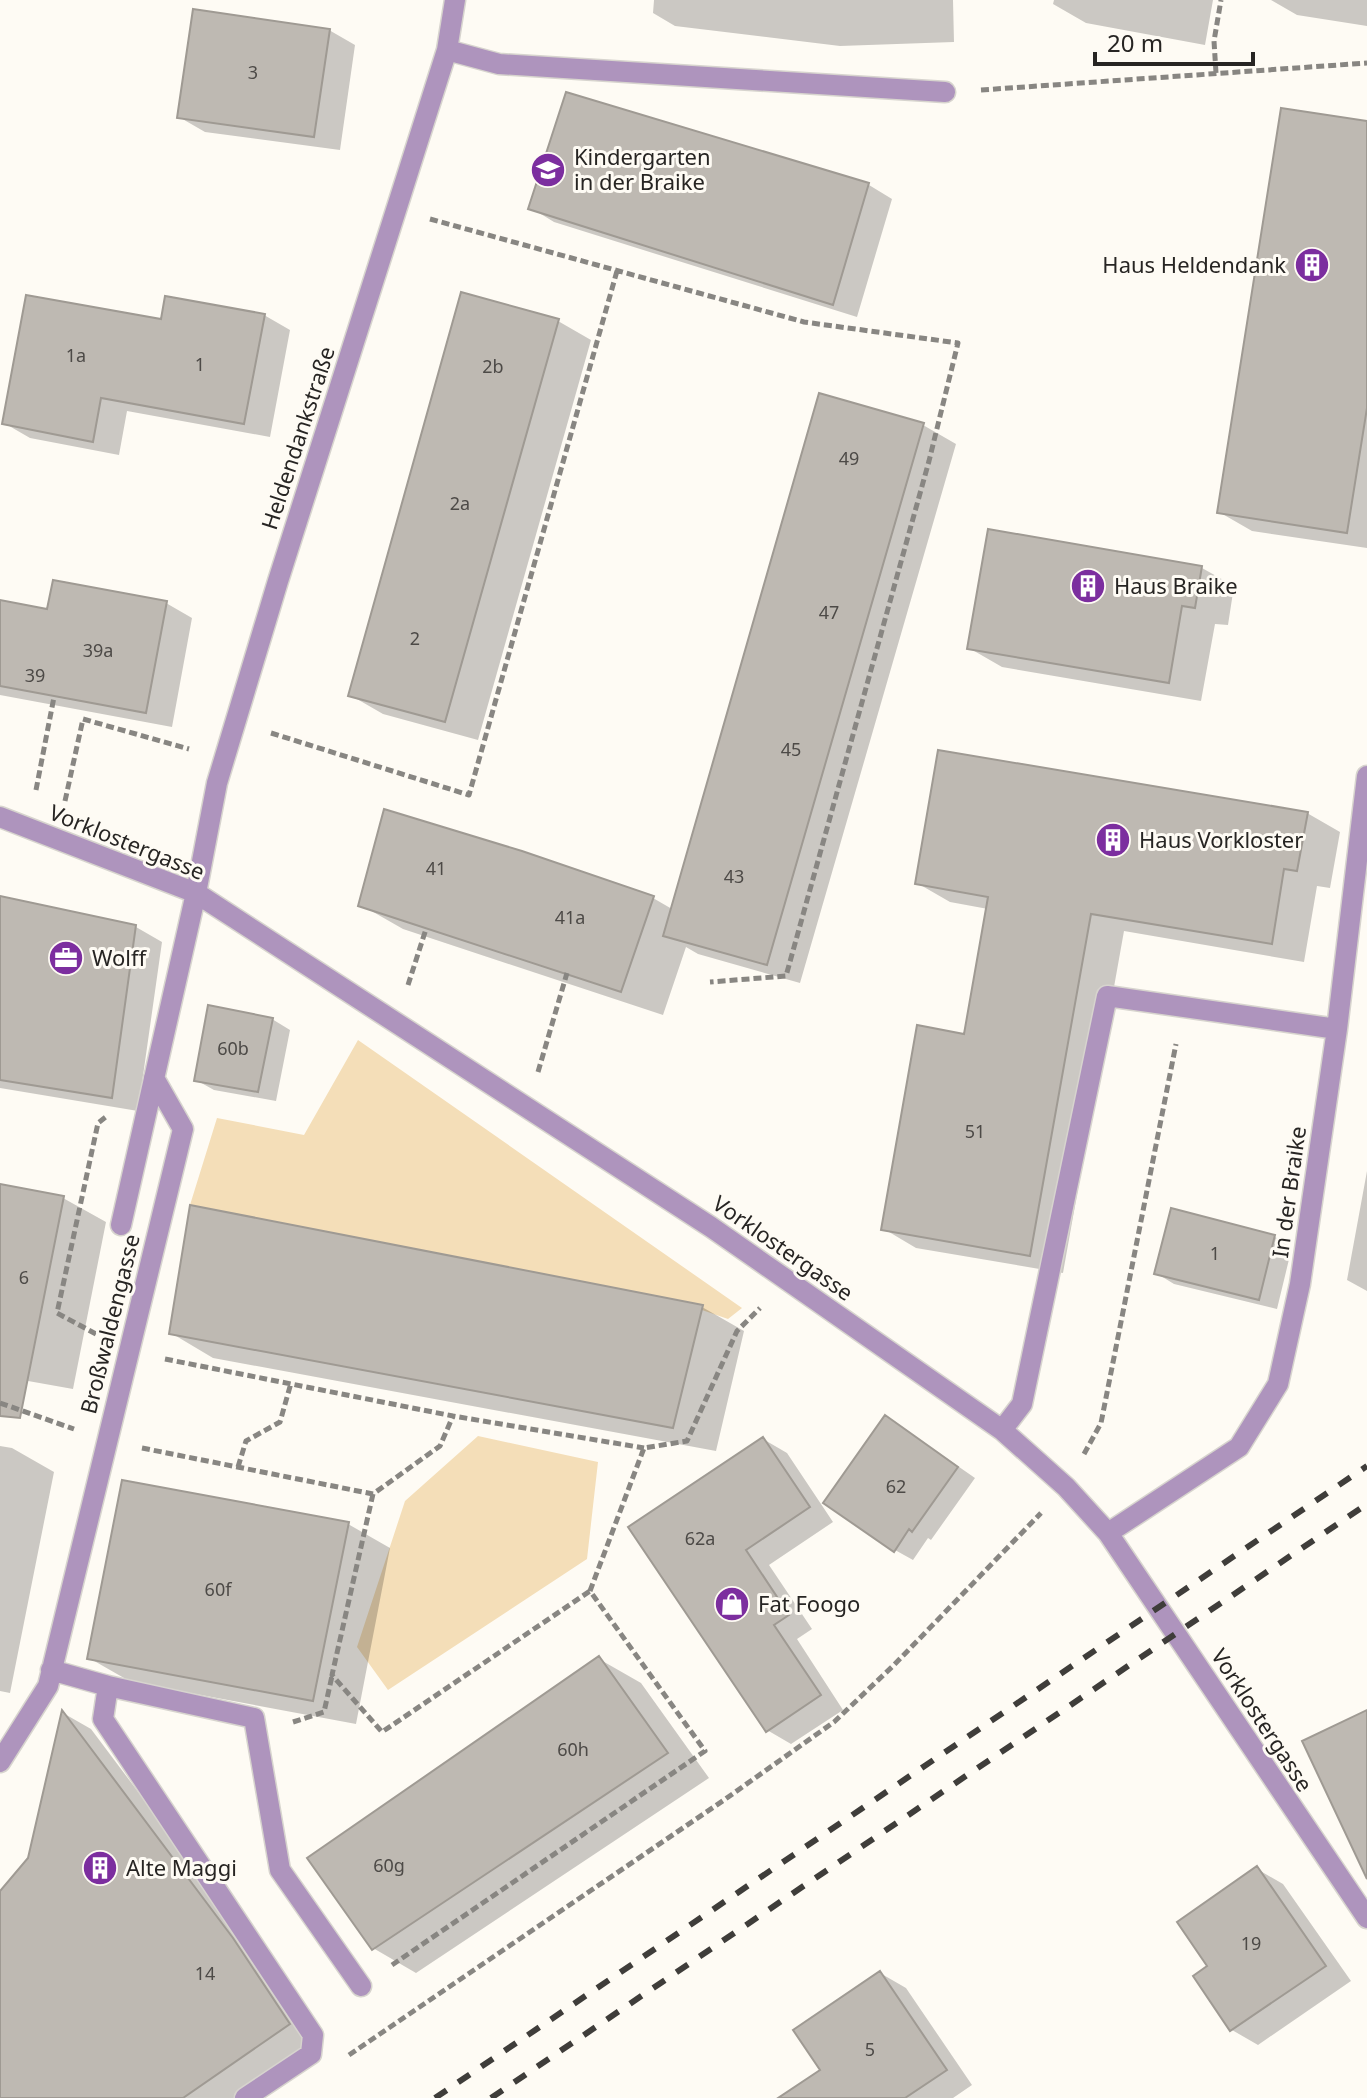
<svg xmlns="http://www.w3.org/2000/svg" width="1367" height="2098" viewBox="0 0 1367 2098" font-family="'Noto Sans',sans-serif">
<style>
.green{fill:#f4deb8}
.shadow{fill:#0003}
.building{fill:#beb9b2;stroke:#9f9a93;stroke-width:2}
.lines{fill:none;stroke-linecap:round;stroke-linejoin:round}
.minor-casing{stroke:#d7d4ce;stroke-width:23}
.path{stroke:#888682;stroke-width:5;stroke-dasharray:8 4;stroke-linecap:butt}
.minor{stroke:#ae94bd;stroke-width:20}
.rail{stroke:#3f3d3a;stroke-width:6;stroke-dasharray:14 14;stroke-linecap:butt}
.labels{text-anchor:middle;stroke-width:6;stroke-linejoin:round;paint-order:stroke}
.number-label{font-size:18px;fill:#4d4a47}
.poi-label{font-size:22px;fill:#272523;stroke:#fefbf4;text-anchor:start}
.street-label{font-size:22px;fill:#272523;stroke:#fefbf4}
</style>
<rect width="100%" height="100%" fill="#fefbf4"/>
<path class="green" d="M358 1040 742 1308 728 1319 702 1310 190 1205 217 1118 304 1135Z
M478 1436 598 1462 587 1559 388 1690 357 1647 405 1501Z"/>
<path class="shadow" d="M654 0H953L954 42 840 46 675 26 653 13Z
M1054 0H1213L1205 45 1086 23 1053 4Z
M1271 0H1367V26L1297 15Z
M329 30 355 45 340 150 205 132 179 117Z
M567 94 869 185 892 199 857 317 554 222 531 208Z
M1367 123V548L1252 531 1219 512Z
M264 315 290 330 270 437 127 411 119 455 30 438 4 423 162 322Z
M558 321 591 340 478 740 383 714 350 695Z
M821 396 923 425 956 444 800 983 698 954 686 947 663 1015 403 929 361 905 653 898 672 909Z
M989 531 1202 568 1234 586 1228 625 1215 624 1201 701 1002 667 969 648Z
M0 602 49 611 166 603 192 618 172 727 0 695Z
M1307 813 1340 832 1330 888 1317 886 1304 962 1124 931 1063 1273 916 1248 884 1229 966 1036 988 909 950 902 917 883Z
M0 898 136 927 162 942 138 1111 0 1088Z
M272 1019 290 1030 276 1101 214 1090 196 1080Z
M1367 1171V1291L1347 1280Z
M0 1186 63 1198 106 1222 73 1389 0 1376Z
M1172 1211 1275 1237 1292 1247 1277 1309 1174 1284 1156 1273Z
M702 1307 744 1331 716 1451 213 1358 171 1333Z
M903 1428 975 1478 931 1540 928 1538 913 1560 895 1550Z
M763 1439 787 1453 833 1522 769 1565 812 1629 797 1639 843 1710 791 1744 767 1730 631 1527Z
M0 1446 12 1448 54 1472 10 1693 0 1691Z
M348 1524 390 1548 356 1724 131 1682 89 1658Z
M599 1659 641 1683 709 1778 416 1973 373 1948Z
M63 1713 91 1729 262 1957 318 2042 236 2098H0V1895L53 1846Z
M1257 1869 1283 1884 1351 1981 1258 2045 1232 2030 1195 1977 1210 1967Z
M880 1973 906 1988 972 2085 953 2098H782L823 2070Z"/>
<path class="building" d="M193 9 330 29 314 137 177 118Z
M566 92 869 183 833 305 528 209Z
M1281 108 1367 121V408L1347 533 1217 513Z
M461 292 559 319 445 722 348 696Z
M26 295 161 319 165 296 265 314 244 424 101 398 93 442 2 424Z
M819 393 924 423 767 965 663 936Z
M988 529 1202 566 1195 608 1182 606 1169 683 967 649Z
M53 580 167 601 146 713 0 686V600L47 609Z
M938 750 1308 812 1297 871 1284 869 1272 944 1091 914 1030 1256 881 1230 917 1025 964 1034 988 897 915 884Z
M384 809 522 851 654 896 621 992 358 906Z
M0 896 136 925 112 1098 0 1080Z
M208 1005 273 1018 258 1092 194 1081Z
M0 1184 64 1196 20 1418 0 1416Z
M190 1205 703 1305 673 1428 169 1334Z
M1171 1208 1275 1235 1259 1300 1154 1274Z
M885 1415 958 1467 912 1532 909 1529 894 1552 823 1503Z
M763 1437 810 1507 746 1550 789 1615 774 1625 821 1695 766 1732 628 1527Z
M122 1480 349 1522 313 1701 87 1659Z
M599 1656 668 1753 372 1950 307 1858Z
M62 1710 233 1938 290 2024 183 2098H0V1891L28 1858Z
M1367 1710V1879L1302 1741Z
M1257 1866 1326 1966 1230 2031 1193 1976 1207 1966 1177 1922Z
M880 1971 947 2070 905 2098H778L820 2070 793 2030Z"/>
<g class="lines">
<g class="minor-casing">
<path id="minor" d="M447 50 499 64 945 92
M0 817 196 893 711 1227 1002 1430 1066 1487 1108 1533 1367 1918
M121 1225 196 893 217 783 278 581 447 50 455 0
M1002 1430 1022 1404 1107 996 1337 1029
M1108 1533 1239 1447 1278 1384 1300 1284 1337 1029 1367 776
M51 1670 108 1686 254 1718 280 1870 361 1986
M108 1686 103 1719 313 2035 311 2054 245 2098
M0 1762 48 1686 183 1129 154 1078"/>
</g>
<path class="path" d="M1216 73 1214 41 1221 0
M981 90 1367 63
M430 219 804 322 958 343 929 461 786 976 710 982
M271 733 469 795 617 271
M36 790 54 697
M65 801 83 719 189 749
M408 985 426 929
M538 1072 567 973
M96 1334 57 1313 98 1123 107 1116
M165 1359 453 1416 644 1448
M0 1403 74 1429
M142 1448 373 1494 440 1446 453 1416
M1084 1454 1101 1423 1176 1044
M238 1467 246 1441 280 1422 291 1383
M373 1494 332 1675 382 1732 590 1591
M293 1722 324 1712 332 1676
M392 1965 705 1751 590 1591 644 1448 687 1441 737 1331 760 1308
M349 2055 724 1800 834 1722 894 1665 1041 1513"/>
<use href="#minor" class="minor"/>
<path class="rail" d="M435 2098 1367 1466
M491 2098 1367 1504"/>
</g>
<defs>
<g id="school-disc" transform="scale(1.8)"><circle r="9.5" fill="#7c2e9f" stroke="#fefbf4"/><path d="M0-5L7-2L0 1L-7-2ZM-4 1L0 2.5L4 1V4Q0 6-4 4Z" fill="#fff"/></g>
<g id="building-disc" transform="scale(1.8)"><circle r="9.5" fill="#7c2e9f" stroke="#fefbf4"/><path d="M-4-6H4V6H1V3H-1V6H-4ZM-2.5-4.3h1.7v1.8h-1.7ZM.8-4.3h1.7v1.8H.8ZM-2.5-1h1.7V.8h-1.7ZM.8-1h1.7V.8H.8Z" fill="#fff"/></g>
<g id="office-disc" transform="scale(1.8)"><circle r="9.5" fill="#7c2e9f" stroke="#fefbf4"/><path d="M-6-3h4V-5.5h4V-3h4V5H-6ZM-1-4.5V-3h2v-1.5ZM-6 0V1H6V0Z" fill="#fff"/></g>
<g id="shop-disc" transform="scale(1.8)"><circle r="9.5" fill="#7c2e9f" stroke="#fefbf4"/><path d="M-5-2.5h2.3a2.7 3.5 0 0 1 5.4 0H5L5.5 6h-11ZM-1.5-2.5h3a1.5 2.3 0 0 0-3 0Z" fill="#fff"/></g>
</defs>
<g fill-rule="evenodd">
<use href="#school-disc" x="548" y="170"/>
<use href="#building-disc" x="1312" y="265"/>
<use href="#building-disc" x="1088" y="586"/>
<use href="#building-disc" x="1113" y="840"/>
<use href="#office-disc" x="66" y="958"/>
<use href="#shop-disc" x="732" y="1604"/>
<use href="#building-disc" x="100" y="1868"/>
</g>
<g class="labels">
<g class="number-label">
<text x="253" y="79">3</text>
<text x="76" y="362">1a</text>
<text x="200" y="371">1</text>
<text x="493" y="373">2b</text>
<text x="849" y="465">49</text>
<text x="460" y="510">2a</text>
<text x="829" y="619">47</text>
<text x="415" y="645">2</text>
<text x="98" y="657">39a</text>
<text x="35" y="682">39</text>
<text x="791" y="756">45</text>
<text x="436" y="875">41</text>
<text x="734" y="883">43</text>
<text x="570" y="924">41a</text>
<text x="233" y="1055">60b</text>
<text x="975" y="1138">51</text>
<text x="1215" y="1260">1</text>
<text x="24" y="1284">6</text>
<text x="896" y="1493">62</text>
<text x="700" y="1545">62a</text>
<text x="218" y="1596">60f</text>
<text x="573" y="1756">60h</text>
<text x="389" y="1872">60g</text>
<text x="1251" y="1950">19</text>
<text x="205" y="1980">14</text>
<text x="870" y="2056">5</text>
</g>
<g class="poi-label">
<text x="574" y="165">Kindergarten<tspan x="574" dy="25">in der Braike</tspan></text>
<text x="1286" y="273" text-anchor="end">Haus Heldendank</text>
<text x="1114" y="594">Haus Braike</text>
<text x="1139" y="848">Haus Vorkloster</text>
<text x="92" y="966">Wolff</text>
<text x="758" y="1612">Fat Foogo</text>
<text x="126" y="1876">Alte Maggi</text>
</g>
<g class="street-label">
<text transform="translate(298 438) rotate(-72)" y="8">Heldendankstraße</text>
<text transform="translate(127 842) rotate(22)" y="8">Vorklostergasse</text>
<text transform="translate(1289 1192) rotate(-82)" y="8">In der Braike</text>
<text transform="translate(783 1248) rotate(35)" y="8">Vorklostergasse</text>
<text transform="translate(110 1324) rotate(-76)" y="8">Broßwaldengasse</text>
<text transform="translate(1262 1720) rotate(57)" y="8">Vorklostergasse</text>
</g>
</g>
<path d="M1095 52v12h158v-12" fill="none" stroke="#272523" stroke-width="4"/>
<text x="1107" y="52" font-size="24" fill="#272523" stroke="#fefbf4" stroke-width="6" paint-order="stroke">20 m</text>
</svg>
